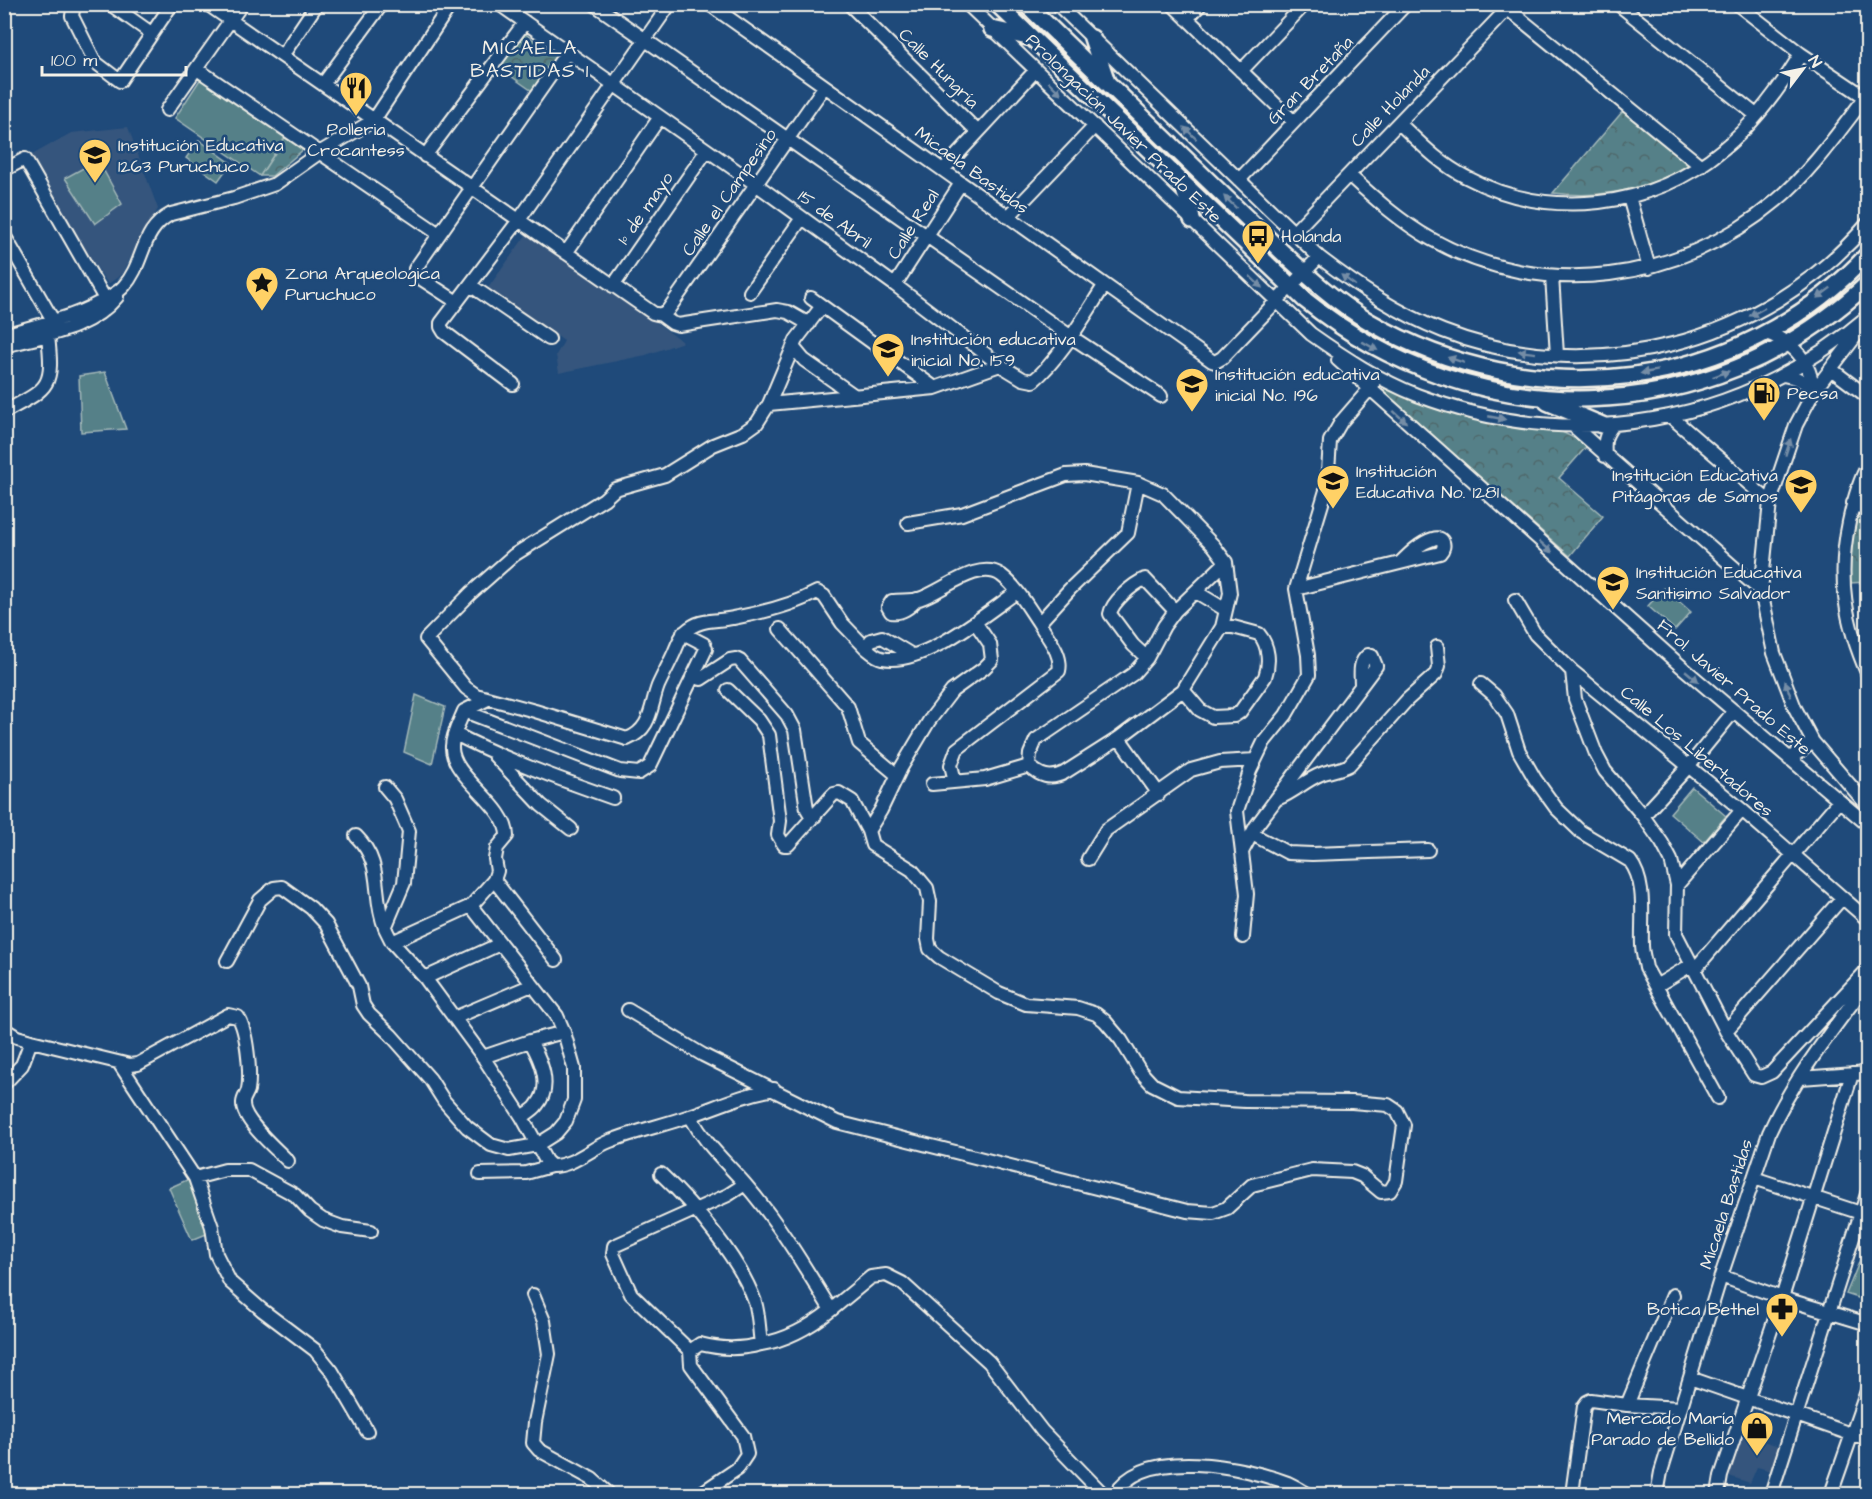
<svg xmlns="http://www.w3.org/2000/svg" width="1872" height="1499" viewBox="0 0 1872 1499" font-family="'Architects Daughter',sans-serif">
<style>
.built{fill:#34557d}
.grass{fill:#548088;stroke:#a4b8b8;stroke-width:1.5}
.forest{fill:url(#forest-crowns);stroke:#a4b8b8;stroke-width:1.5}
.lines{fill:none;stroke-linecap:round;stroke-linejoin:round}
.minor-casing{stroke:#f4f1e8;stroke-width:16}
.major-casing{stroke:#f4f1e8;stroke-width:20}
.minor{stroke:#1f4a7a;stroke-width:12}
.major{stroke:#1f4a7a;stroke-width:15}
.oneway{fill:#748da6}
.labels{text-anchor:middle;stroke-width:5;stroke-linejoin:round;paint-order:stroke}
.street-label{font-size:18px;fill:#f4f1e8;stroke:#1f4a7a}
.poi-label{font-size:18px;fill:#f4f1e8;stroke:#1f4a7a;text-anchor:start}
.neighbourhood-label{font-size:20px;letter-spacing:1.5px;fill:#f4f1e8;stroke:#1f4a7a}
</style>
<defs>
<pattern id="forest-crowns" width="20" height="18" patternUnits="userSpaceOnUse" patternTransform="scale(1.5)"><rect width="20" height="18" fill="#548088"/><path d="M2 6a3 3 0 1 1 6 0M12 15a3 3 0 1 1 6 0" fill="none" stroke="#4f676a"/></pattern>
</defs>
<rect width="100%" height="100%" fill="#1f4a7a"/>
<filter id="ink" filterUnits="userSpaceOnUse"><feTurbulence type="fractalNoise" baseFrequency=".0167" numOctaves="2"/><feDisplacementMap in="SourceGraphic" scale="12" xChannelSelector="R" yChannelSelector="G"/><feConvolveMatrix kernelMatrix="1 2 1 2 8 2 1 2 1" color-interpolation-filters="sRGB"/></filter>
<g filter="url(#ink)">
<path class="built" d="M128 127 158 209 121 275 108 284 25 159 71 133Z
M529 231 683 342 646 355 559 373 556 355 564 341 488 288Z
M1742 1435 1783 1447 1775 1472 1757 1467 1750 1483 1729 1476Z"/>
<path class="grass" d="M203 75 286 136 260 176 175 118Z
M199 140 231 163 218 181 186 158Z
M98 160 122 204 95 224 65 178Z
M105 372 126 429 81 432 79 376Z
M1664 588 1691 612 1675 630 1648 606Z
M416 695 445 707 432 764 404 752Z
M1692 787 1726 816 1704 842 1670 813Z
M189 1179 211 1232 192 1240 169 1188Z
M1867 1243V1301L1846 1294Z"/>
<path class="forest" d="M523 32 559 59 535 93 498 67Z
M1623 111 1690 164C1648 190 1602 199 1553 193Z
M286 136 304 149 272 176H260Z
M1387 386 1424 403 1455 414 1495 423 1562 432 1576 439 1586 447 1559 478 1603 516 1570 556 1385 394 1384 390Z
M1857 512 1867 518V582L1850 583V550Z"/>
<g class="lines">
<g class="minor-casing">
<path id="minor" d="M74 4 72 16 95 62 120 81 172 4
M110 4 151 33
M207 4 653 313 661 315 672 323 678 325 777 310 788 312 809 324
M499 4 757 185 895 285 1000 365 1023 379 1033 381C1060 359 1085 315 1104 286
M594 4 1070 336 1161 396
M709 4 1212 361 1215 362 1222 358 1319 257
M849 4 978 132
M967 4 1311 334C1345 358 1379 380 1417 395 1574 455 1741 425 1868 316
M1057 4 1319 257C1358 287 1397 313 1443 331 1590 389 1766 344 1868 223
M1172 4 1294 122
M1618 4 1756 115
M1737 4 1801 54 1868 99
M1508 9 1701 166
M1187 19 1201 4
M282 56 317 4
M197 69 439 234
M1241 71 1305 4
M323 84 382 4
M167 110 242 4
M1399 123C1420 143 1440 164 1466 177 1549 221 1652 209 1723 149 1754 124 1780 88 1801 54
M425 156 525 22
M4 170 25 159 105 299
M943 170 1036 70
M1349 175C1375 199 1401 222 1431 239 1543 302 1680 282 1776 201 1812 171 1839 131 1868 94
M1239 180 1406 4
M1629 197 1649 268
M1008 217 1095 126
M1293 233 1512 4
M4 235 54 322
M566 253 660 117
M1552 276 1557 355
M470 285 549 339
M895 285 961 183
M613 286 707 150
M750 292 802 218
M811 298 935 388
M457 302 417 276 415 269 567 52
M822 306 796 340 769 404 757 423 743 433 713 445 665 475 615 489 604 499 514 555 471 593 426 639 466 688 476 695 535 711 627 739C652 729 650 707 658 686 663 675 669 664 674 653 677 646 680 637 685 632 700 618 714 622 733 618 761 613 791 606 817 592L824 596 842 623 866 648
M661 315 668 310 824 87
M1863 324 1858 333 1814 391 1796 425 1770 502 1761 591 1774 653 1795 708 1813 742 1868 806
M1766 333C1794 342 1810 362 1814 391
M4 335C43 323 73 319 109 297 114 294 120 291 124 286 145 263 140 230 171 214L234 198 275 184 319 153 374 120 451 4
M4 346C44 335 89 331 117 297
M794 348 804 360 855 396
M1338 360 1682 667 1868 825
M1831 369 1868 397
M1784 375C1796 377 1806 381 1814 391
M513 384 444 332 441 327V323L519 220 670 4
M769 404 935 388 1000 365
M4 412C49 388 54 388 48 336
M1670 416 1770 502
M1573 426 1761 591
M1605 456C1604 442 1604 436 1613 425
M1868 465C1858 483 1853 503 1849 522 1837 578 1845 623 1868 675
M1853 503 1868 511
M908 523 962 514 1066 475 1084 474 1138 483 1163 494 1214 546 1226 562 1230 593 1222 627 1183 690 1119 738 1064 773C1050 780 1040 776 1029 766L985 779 932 784
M1296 589 1440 553C1447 546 1443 535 1433 539 1420 543 1410 553 1401 562
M1196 592 1226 610
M917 599C911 607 901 614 891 612L888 607 892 601C901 600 911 601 919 599 942 592 978 559 1001 575 1017 587 1028 607 1039 623
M1515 600 1535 634 1572 671 1742 810 1868 920
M780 629 848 707 859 743 897 775
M912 655 882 637 871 640 866 648C871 652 876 657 882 658 923 667 985 614 1017 592
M1147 658 1133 645 1110 614C1112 602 1133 584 1145 579L1175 611
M1572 671 1575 699 1596 754 1605 771 1643 816 1662 843 1671 860 1677 885 1676 934 1726 1031 1754 1075 1761 1077 1772 1072 1868 969
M692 677 701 679 730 660 736 659 740 661 787 715 795 730 807 809 810 814 815 816
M1481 684 1494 695 1507 714 1519 751 1535 779 1556 808 1581 832 1630 861C1647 883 1641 918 1642 945 1642 953 1645 961 1646 968L1718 1098
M728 690 759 720 769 735 780 821 778 835 784 845H788L830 798 834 794 839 793 852 801 868 831
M1183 690 1200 710 1213 717 1234 716 1240 712 1265 677C1270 663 1269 646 1259 634L1233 627H1222
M464 711 620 771 639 773 650 766 706 649 704 644 683 633
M455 734C506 760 559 779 613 798
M1119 738 1159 794
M494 755 541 805 571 829
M1789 759 1813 742
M1029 766 1030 754 1036 740 1133 674 1147 658 1164 626 1175 611 1226 562
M955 781 951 765 957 749 1059 671C1063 654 1047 637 1039 623L1070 589 1128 533 1138 483
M385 787 395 799 409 831 404 883 385 928 392 942 425 978 483 1057 522 1117 546 1161 551 1166C572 1167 591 1148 610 1141 636 1131 664 1125 690 1116 718 1106 745 1094 774 1089
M1279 798C1294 792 1306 780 1321 774 1331 770 1340 770 1349 765L1407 700 1436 674 1439 666 1437 647
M1643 816 1689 766 1734 711
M1252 834 1288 853 1312 854 1428 850
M356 836C385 865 371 893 385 928
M1242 852 1256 826 1376 666 1372 656 1368 655C1358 663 1361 674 1361 685
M1088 859 1106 830 1191 770 1220 762 1255 760
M494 880 556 960
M1677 885 1742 810
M471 906 494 880 497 871 495 859 497 848 507 836C507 804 450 777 452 746 452 735 460 721 464 711L488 699
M1243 937 1247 894 1237 811 1250 771 1264 742 1286 715 1309 675 1308 655 1296 589 1327 487 1330 441 1341 422 1373 385
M227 961 260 900 274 888 282 887 311 908 326 924 359 986 363 1005 369 1014 391 1035 430 1079 444 1101 467 1127 491 1145 509 1150 537 1145 556 1133 566 1121 574 1100V1068L564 1032 557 1016 471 906 392 942
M1694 970 1839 801
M425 978 500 944
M1656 986 1691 965
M628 1010 703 1055 837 1122 1187 1211 1213 1213 1227 1208 1252 1185 1312 1170 1352 1172 1362 1176 1381 1192 1390 1191 1396 1181 1404 1125 1397 1111 1388 1105 1352 1102 1245 1101 1178 1097 1152 1084 1140 1071 1121 1040 1105 1021 1096 1014 1078 1008 1026 1004 999 993 939 957 930 949 928 939 930 902 927 888 912 870 872 845 868 831 881 810 901 768 929 721 952 691 984 668 992 660 990 644 975 622
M454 1018 532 985
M4 1029 17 1037 31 1041 130 1065 138 1064 228 1015 238 1017C247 1030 251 1073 248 1090 247 1094 243 1098 243 1103 242 1120 276 1149 288 1161
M1726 1031 1842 898
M483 1057 530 1041 564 1032
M119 1063 195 1178 212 1227 216 1254 230 1282 262 1310 315 1350 332 1371 367 1431
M1801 1078 1868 1073
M4 1084 22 1065 31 1041
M522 1117C526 1114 534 1110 537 1105 553 1086 540 1058 530 1041
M480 1174 526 1173 551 1166
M661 1174C694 1205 740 1259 755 1302 759 1315 759 1330 761 1344 787 1340 810 1327 831 1310 805 1267 778 1222 745 1184 724 1160 706 1145 690 1116
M195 1178 225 1170H249L295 1195 310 1211 323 1220 342 1227 371 1231
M1754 1178 1867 1215
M1721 1276 1782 1298 1868 1324
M533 1295 544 1321 549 1354 535 1422 533 1443 539 1450 592 1479 609 1494
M831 1310 871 1277 886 1275 902 1283 989 1362 1042 1431 1103 1494
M690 1351 631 1294 613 1254 614 1246 728 1195 745 1184
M1690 1378 1868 1440
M1627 1405 1673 1295
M700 1494 737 1469 747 1454 743 1436 691 1365 690 1351 700 1344C721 1349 739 1350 761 1344
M1115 1494C1144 1445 1245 1467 1288 1483 1295 1486 1302 1491 1308 1494
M1572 1494 1584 1406 1587 1402 1591 1400 1627 1405 1681 1408
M1657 1494 1661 1472 1721 1276 1769 1133C1793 1079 1833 1029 1868 982
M1718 1494 1721 1476 1782 1298 1852 1074
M1771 1494 1868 1191
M1831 1494 1868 1388"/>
</g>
<g class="major-casing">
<path id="major" d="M997 4 1305 300C1473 436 1709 433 1868 283
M1026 4 1281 251C1309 277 1337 303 1370 322 1532 416 1739 393 1868 254
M992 29 1032 38
M1092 38 1107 82
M1182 185 1189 204 1192 220
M1547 402 1602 425"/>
</g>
<use href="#minor" class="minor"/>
<use href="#major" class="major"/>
</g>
<defs><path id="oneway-solid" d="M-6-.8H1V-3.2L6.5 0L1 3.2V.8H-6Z" transform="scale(1.5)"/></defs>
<g class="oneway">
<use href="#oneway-solid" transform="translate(1055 88) rotate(44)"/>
<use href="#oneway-solid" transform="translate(1190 133) rotate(-136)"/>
<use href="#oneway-solid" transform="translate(1230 202) rotate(-136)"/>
<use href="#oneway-solid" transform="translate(1348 280) rotate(-143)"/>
<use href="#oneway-solid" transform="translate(1256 282) rotate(44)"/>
<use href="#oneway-solid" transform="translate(1824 293) rotate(143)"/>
<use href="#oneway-solid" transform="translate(1757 312) rotate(152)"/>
<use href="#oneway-solid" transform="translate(1370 346) rotate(29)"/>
<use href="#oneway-solid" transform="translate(1527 352) rotate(-173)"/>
<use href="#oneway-solid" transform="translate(1456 360) rotate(-162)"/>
<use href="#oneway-solid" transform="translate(1649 372) rotate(170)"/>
<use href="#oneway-solid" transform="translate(1721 374) rotate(-20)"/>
<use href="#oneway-solid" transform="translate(1400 417) rotate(42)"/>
<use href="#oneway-solid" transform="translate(1497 418) rotate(11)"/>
<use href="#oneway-solid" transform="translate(1788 447) rotate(-72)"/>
<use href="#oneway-solid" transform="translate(1546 547) rotate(41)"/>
<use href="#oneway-solid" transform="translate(1692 676) rotate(40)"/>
<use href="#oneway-solid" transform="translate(1788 689) rotate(-110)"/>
</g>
</g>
<defs>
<g id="restaurant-pin" transform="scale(1.725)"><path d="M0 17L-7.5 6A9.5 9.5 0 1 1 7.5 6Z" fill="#ffd166" stroke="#1f4a7a"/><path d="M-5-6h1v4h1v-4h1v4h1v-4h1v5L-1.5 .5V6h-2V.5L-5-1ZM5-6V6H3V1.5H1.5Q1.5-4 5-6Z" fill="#111"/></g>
<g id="school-pin" transform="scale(1.725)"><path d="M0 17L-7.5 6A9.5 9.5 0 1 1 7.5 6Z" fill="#ffd166" stroke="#1f4a7a"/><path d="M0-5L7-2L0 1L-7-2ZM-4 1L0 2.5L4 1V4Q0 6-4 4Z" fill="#111"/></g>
<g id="bus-pin" transform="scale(1.725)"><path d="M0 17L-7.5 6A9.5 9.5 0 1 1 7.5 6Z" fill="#ffd166" stroke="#1f4a7a"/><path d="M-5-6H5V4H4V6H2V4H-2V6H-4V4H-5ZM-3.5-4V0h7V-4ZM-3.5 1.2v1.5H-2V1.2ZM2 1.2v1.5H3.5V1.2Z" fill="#111"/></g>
<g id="sight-pin" transform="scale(1.725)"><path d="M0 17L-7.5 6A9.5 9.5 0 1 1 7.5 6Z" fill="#ffd166" stroke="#1f4a7a"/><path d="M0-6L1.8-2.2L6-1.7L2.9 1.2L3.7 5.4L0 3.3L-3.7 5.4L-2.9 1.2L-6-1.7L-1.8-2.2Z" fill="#111"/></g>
<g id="fuel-pin" transform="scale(1.725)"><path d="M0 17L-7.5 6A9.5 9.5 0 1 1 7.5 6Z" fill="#ffd166" stroke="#1f4a7a"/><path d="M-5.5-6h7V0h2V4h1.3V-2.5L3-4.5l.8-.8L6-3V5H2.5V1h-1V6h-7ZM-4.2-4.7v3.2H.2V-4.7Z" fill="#111"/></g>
<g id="pharmacy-pin" transform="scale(1.725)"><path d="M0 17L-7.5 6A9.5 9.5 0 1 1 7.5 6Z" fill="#ffd166" stroke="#1f4a7a"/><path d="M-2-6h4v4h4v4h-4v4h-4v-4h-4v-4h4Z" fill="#111"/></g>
<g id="shop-pin" transform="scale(1.725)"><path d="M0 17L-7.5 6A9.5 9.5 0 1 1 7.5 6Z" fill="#ffd166" stroke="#1f4a7a"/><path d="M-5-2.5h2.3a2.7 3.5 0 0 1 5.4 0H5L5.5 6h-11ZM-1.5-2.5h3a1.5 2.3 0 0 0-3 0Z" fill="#111"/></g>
</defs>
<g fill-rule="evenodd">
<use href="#restaurant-pin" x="356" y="88"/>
<use href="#school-pin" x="95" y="155"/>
<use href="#bus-pin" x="1258" y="236"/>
<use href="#sight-pin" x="262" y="283"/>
<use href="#school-pin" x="888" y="349"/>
<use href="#school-pin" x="1192" y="384"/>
<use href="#fuel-pin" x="1764" y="393"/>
<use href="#school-pin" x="1333" y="481"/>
<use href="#school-pin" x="1801" y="485"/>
<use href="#school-pin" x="1613" y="582"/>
<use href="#pharmacy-pin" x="1782" y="1309"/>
<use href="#shop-pin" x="1757" y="1428"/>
</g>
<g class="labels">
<g class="street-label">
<text transform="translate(939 68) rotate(45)" y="6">Calle Hungría</text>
<text transform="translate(1310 80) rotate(-46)" y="6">Gran Bretaña</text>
<text transform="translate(1390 106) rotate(-46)" y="6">Calle Holanda</text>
<text transform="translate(1124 128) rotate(44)" y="6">Prolongación Javier Prado Este</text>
<text transform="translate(972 170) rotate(36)" y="6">Micaela Bastidas</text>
<text transform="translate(729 192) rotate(-55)" y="6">Calle el Campesino</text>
<text transform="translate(645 208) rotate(-55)" y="6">1º de mayo</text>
<text transform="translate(835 219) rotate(36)" y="6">15 de Abril</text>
<text transform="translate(913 224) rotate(-57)" y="6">Calle Real</text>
<text transform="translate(1734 687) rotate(41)" y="6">Frol. Javier Prado Este</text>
<text transform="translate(1697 751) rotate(40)" y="6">Calle Los Libertadores</text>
<text transform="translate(1726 1204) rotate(-72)" y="6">Micaela Bastidas</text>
</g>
<g class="poi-label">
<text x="356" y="135" text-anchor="middle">Polleria<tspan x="356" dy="21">Crocantess</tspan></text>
<text x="118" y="151">Institución Educativa<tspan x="118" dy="21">1263 Puruchuco</tspan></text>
<text x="1281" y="242">Holanda</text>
<text x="285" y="279">Zona Arqueologica<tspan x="285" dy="21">Puruchuco</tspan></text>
<text x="911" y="345">Institución educativa<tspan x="911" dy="21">inicial No. 159</tspan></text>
<text x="1215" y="380">Institución educativa<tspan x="1215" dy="21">inicial No. 196</tspan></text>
<text x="1787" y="399">Pecsa</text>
<text x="1356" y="477">Institución<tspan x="1356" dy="21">Educativa No. 1281</tspan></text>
<text x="1778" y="481" text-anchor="end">Institución Educativa<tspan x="1778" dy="21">Pitágoras de Samos</tspan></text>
<text x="1636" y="578">Institución Educativa<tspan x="1636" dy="21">Santisimo Salvador</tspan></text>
<text x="1759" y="1315" text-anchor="end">Botica Bethel</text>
<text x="1734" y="1424" text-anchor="end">Mercado María<tspan x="1734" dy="21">Parado de Bellido</tspan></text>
</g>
<g class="neighbourhood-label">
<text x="530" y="54">MICAELA<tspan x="530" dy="23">BASTIDAS 1</tspan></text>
</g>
</g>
<rect width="1872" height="1499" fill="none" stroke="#1f4a7a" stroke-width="24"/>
<rect x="12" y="12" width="1848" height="1475" fill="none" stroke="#f4f1e8" stroke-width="2" filter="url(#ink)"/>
<g transform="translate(1803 69) rotate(58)" stroke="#1f4a7a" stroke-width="4.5" paint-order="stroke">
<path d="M0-4.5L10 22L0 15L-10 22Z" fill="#f4f1e8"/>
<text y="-9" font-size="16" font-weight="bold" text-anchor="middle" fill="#f4f1e8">N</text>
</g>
<path d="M42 66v9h144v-9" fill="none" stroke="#f4f1e8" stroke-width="3"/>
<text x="51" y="66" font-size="18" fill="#f4f1e8" stroke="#1f4a7a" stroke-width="4.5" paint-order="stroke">100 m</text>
</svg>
